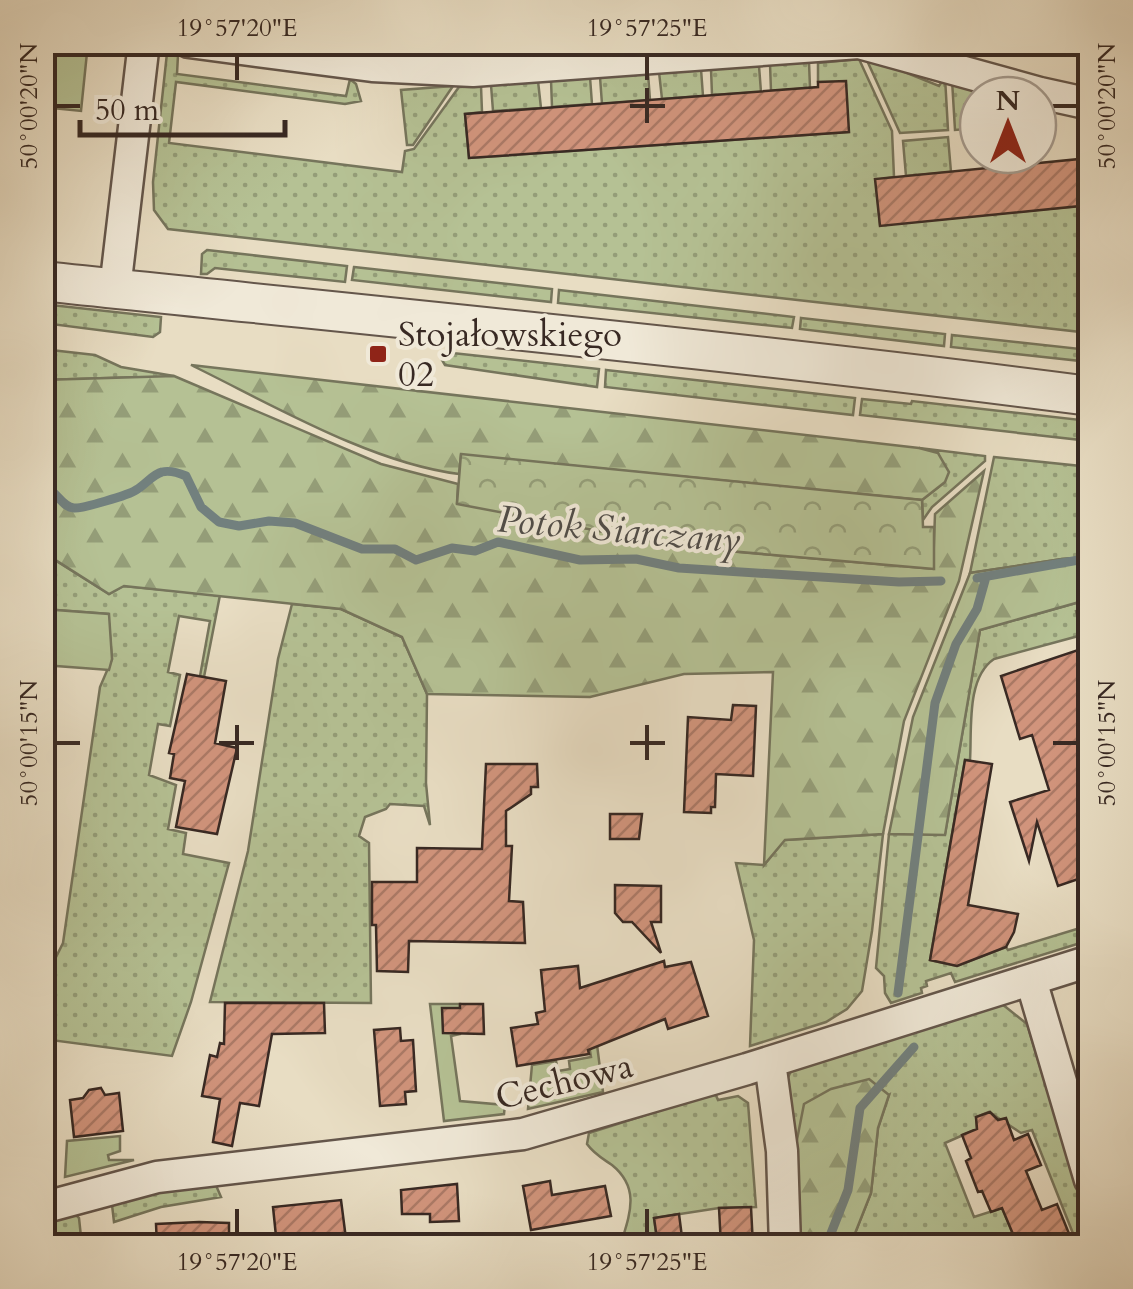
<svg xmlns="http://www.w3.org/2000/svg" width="1133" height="1289" viewBox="0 0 1133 1289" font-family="Cardo,serif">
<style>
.grass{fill:url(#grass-dots);stroke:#76755c;stroke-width:2.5}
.forest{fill:url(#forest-firs);stroke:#76755c;stroke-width:2.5}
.park{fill:url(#park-crowns);stroke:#76755c;stroke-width:2.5}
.garden{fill:#b5c194;stroke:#76755c;stroke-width:2.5}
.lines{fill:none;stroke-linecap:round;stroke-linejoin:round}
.stream{stroke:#72807e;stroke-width:9}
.building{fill:url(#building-hatch);stroke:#382923;stroke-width:2.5}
.minor-casing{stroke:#64564b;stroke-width:35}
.tertiary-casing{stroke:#64564b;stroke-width:42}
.minor{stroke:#f0e9d8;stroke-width:30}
.tertiary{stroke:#f0e9d8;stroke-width:38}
.ticks{fill:none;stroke:#382923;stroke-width:4}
.poi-dot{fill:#8f2418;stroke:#f0e9d8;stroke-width:4}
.labels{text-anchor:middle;stroke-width:8;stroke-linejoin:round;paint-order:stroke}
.poi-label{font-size:35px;fill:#382923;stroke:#f0e9d8;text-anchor:start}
.street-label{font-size:35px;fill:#382923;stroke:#f0e9d8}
.water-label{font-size:38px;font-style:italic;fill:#504d49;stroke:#f0e9d8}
.neatline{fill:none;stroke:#382923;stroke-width:4}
.ticks-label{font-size:25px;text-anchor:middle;fill:#382923}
</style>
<defs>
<pattern id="grass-dots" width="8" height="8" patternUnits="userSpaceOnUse" patternTransform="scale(2.5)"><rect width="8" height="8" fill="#b5c194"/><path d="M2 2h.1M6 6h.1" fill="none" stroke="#949d78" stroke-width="1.8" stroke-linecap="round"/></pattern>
<pattern id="forest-firs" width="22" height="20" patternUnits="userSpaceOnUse" patternTransform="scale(2.5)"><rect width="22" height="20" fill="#b5c194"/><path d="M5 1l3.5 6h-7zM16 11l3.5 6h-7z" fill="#949d78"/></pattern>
<pattern id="park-crowns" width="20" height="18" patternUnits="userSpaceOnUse" patternTransform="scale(2.5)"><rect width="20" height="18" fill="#b5c194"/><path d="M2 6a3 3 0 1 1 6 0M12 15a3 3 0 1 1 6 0" fill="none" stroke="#949d78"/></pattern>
<pattern id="building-hatch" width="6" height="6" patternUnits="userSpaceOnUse" patternTransform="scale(2.5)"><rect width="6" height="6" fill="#d1947c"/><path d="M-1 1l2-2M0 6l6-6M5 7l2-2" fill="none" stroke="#ab7965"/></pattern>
</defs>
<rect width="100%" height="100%" fill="#e8ddc3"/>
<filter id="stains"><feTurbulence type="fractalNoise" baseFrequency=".002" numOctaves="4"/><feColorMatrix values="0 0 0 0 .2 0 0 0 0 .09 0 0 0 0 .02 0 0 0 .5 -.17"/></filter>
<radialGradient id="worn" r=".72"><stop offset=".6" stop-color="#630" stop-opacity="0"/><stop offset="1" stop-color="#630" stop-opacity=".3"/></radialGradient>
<path class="grass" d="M294 43H664L446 55H385Z
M167 53 178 55 177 74 346 96 350 79 356 84 361 101 345 104 176 82 169 143 402 172 405 151 414 149 459 87 481 86 482 112 465 114 469 158 848 132 818 82V63L859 59 892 131 894 177 876 180 880 225 1090 205V333L168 229 154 210 153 182Z
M865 56 939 86 945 77 948 130 900 133Z
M809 62 810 88 771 91 770 64Z
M759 66 761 92 712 95 711 69Z
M701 69 703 96 662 99 659 72Z
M648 73 650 100 602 104 600 77Z
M590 77 592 104 552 107 551 80Z
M952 80 1006 95H978V128L955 130Z
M538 81 541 108 493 111 491 85Z
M453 86 413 145H407L401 90Z
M948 137 951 172 906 176 903 141Z
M207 250 347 266 345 282 215 268 207 274H201L202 254Z
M354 267 552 289 551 302 352 280Z
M559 290 794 317 792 328 558 303Z
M42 304 161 317 160 332 153 337 43 323Z
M801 318 945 334 944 346 800 329Z
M952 335 1090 350V362L951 347Z
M42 349 95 355 121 367 174 376 43 380Z
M443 352 599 369 597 387 445 365 442 360Z
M606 370 855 398 853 415 605 387Z
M862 399 911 404 912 401 1090 421V441L860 415Z
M919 448 985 456V461L932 507 923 520 922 500 945 482 938 453Z
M994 457 1090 467V557L1062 559 970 573Z
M42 552 109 594 123 586 220 595 204 677 200 676 210 621 179 616 168 672 180 675 170 726 158 724 149 775 176 785 168 829 186 833 183 854 229 863 191 1002 172 1056 43 1039V983L63 943 100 687 112 659 108 614 43 609Z
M1090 599V607L1076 611 1082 635 994 659C966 678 972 729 970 760H965L930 960 957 966 1006 947 1008 950 1090 925V940L955 982 951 973 926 981 927 986 921 988 922 993 891 1003 885 993 884 976 876 968 889 834H945L980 630Z
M292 604 341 609 402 637 427 694 426 783 430 825 424 806 390 804 386 809 365 817 359 836 369 843 371 1003 210 1002 248 851 278 659Z
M883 834 872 931 862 991 847 1009 826 1022 750 1046 754 940 736 863 764 865 784 840Z
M1002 1004 1027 1024 1090 1231V1244L1078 1246 1032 1130 1021 1133 989 1112 976 1117 977 1129 945 1143 974 1217 1002 1208 1018 1246H850L871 1193 878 1128 889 1095 793 1160 785 1084 791 1071 797 1068Z
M715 1093 718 1100 738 1096 748 1103 756 1207 719 1208 654 1218 658 1246H645L643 1237 622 1240C631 1211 639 1187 612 1165 602 1158 594 1154 587 1144L589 1133Z
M215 1183 221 1197 161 1207 114 1222 112 1205 159 1192Z
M75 1214 79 1218 82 1246H43V1224Z"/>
<path class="forest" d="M191 365 919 448 938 453 949 472 945 482 922 500 461 455 459 474C371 463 271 404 191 365Z
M174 376 381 464 458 484 457 503 683 547 933 569 935 514 984 471 959 581 904 721 883 834 785 840 764 865 773 672 684 674 590 697 427 694 402 637 341 609 124 586 109 594 43 552 42 380Z
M1090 557V599L980 630 945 835 889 834 913 717 970 573 1062 559Z
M869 1079 889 1095 878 1128 871 1193 850 1246H800L793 1160 804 1104 831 1089Z"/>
<path class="park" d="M461 454 922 500 923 527H934V569L683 547 457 504Z"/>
<path class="garden" d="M43 42 88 43 81 111 43 107Z
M42 609 109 614 112 659 109 670 43 665Z
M430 1004H460V1034L451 1036 460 1101 505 1105 504 1114 444 1121Z
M593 1013 603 1092 528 1109 532 1065 556 1061 558 1071 570 1069 569 1061 591 1057 584 1014Z
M120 1136V1151L108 1155 109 1160H134L65 1177 67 1141Z"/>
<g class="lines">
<path class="stream" d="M42 485C56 489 61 507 74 508 81 509 129 495 136 490 145 485 153 474 162 472 170 470 179 473 186 476L201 507 219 522 239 526 269 521 295 523 362 549H395L416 560 452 548 475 551 498 542 580 560 636 559 679 568 899 582 941 581
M977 578 1090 558
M898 993 935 703 956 644 977 609 986 577
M826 1246 848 1190 860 1108 914 1047"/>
</g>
<path class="building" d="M846 81 849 132 469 158 465 114 818 87V82Z
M1090 158V205L880 226 875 179Z
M1081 649 1090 679V875L1058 886 1037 822 1029 861 1010 802 1049 790 1032 735 1020 739 1001 676Z
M187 674 226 681 215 743 237 748 217 834 176 827 185 781 170 778 174 754 169 753Z
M733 705 756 706 753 776 716 774 715 807H711V813L684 812 688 717 731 720Z
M965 760 992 764 968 905 1018 914 1014 932 1006 947 957 966 930 960Z
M486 764H537L538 787H531V794L506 811V846H512L509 901 523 902 525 943 409 941 408 972 377 971 376 925H372V882H417V848L482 849Z
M610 814H642L639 839H610Z
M615 885 661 886V922H651L661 953 632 922H623L615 913Z
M664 961 665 967 691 962 708 1016 668 1029 665 1019 588 1050 589 1054 517 1066 511 1028 538 1024 536 1013 545 1011 541 970 578 966 580 988Z
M225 1003H324L325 1033 272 1034 259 1106 240 1103 232 1146 213 1142 220 1099 202 1096 210 1055 217 1057 220 1043 224 1044Z
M460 1004H483L484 1034 443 1033 442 1008H460Z
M400 1028 401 1041 413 1040 416 1091 405 1092 406 1104 380 1106 374 1030Z
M101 1088 105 1095 119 1093 123 1131 74 1137 70 1100 83 1098 89 1090Z
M990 1112 998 1120 1006 1118 1014 1140 1028 1134 1041 1165 1026 1171 1042 1210 1057 1204 1074 1246H1018L1002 1208 991 1212 982 1191 978 1192 966 1161 971 1158 962 1135 977 1129 976 1117Z
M550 1181 552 1195 605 1186 611 1216 531 1230 523 1186Z
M457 1184 459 1221 430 1222V1214H402L401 1190Z
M341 1200 346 1239 319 1242V1246H277L273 1207Z
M751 1207 753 1246H721L719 1208Z
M679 1214 683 1245 658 1246 654 1218Z
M199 1222 229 1223V1246H157L156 1224Z"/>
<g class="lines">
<g class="minor-casing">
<path id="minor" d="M189 42 372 66 473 71 859 43 1040 93 1090 104
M115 289 144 42
M1031 980 1090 1180
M770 1062 782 1151 785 1246
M42 1208 157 1177 523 1134 747 1069 1090 961"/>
</g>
<g class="tertiary-casing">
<path id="tertiary" d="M42 281C392 318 742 351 1090 396"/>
</g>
<use href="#minor" class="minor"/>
<use href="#tertiary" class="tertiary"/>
</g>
<path class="ticks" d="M237 55V80M647 55V80M647 88V123M55 106H80M630 106H665M1053 106H1078M237 725V760M647 725V760M55 743H80M219 743H254M630 743H665M1053 743H1078M237 1209V1234M647 1209V1234"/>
<rect class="poi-dot" x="368" y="344" width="20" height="20" rx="5"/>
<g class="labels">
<g class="poi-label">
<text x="398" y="346">Stojałowskiego<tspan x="398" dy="40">02</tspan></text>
</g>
<g class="street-label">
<text transform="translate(564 1081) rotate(-14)" y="12">Cechowa</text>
</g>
<g class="water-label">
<text transform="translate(619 529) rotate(5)" y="13">Potok Siarczany</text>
</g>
</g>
<rect width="1133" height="1289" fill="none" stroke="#e8ddc3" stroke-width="110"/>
<g transform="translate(1008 125)"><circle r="48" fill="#f0e9d8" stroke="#a69c90" stroke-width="2.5"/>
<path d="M0-8L18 38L0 25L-18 38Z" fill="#8f2418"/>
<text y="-15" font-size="28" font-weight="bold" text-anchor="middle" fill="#382923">N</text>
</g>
<path d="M80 120v15h205v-15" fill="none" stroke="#382923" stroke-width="5"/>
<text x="95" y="120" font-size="30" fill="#382923" stroke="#f0e9d8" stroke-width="8" paint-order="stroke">50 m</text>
<rect x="55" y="55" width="1023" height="1179" class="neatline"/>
<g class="ticks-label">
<text x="237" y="36">19°57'20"E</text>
<text x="647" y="36">19°57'25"E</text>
<text transform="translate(28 106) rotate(-90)" y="9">50°00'20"N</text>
<text transform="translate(1106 106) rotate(-90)" y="9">50°00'20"N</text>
<text transform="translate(28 743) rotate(-90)" y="9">50°00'15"N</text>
<text transform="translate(1106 743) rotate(-90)" y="9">50°00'15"N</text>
<text x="237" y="1270">19°57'20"E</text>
<text x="647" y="1270">19°57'25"E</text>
</g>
<rect width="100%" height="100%" filter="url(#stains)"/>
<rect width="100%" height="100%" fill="url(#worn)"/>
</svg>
